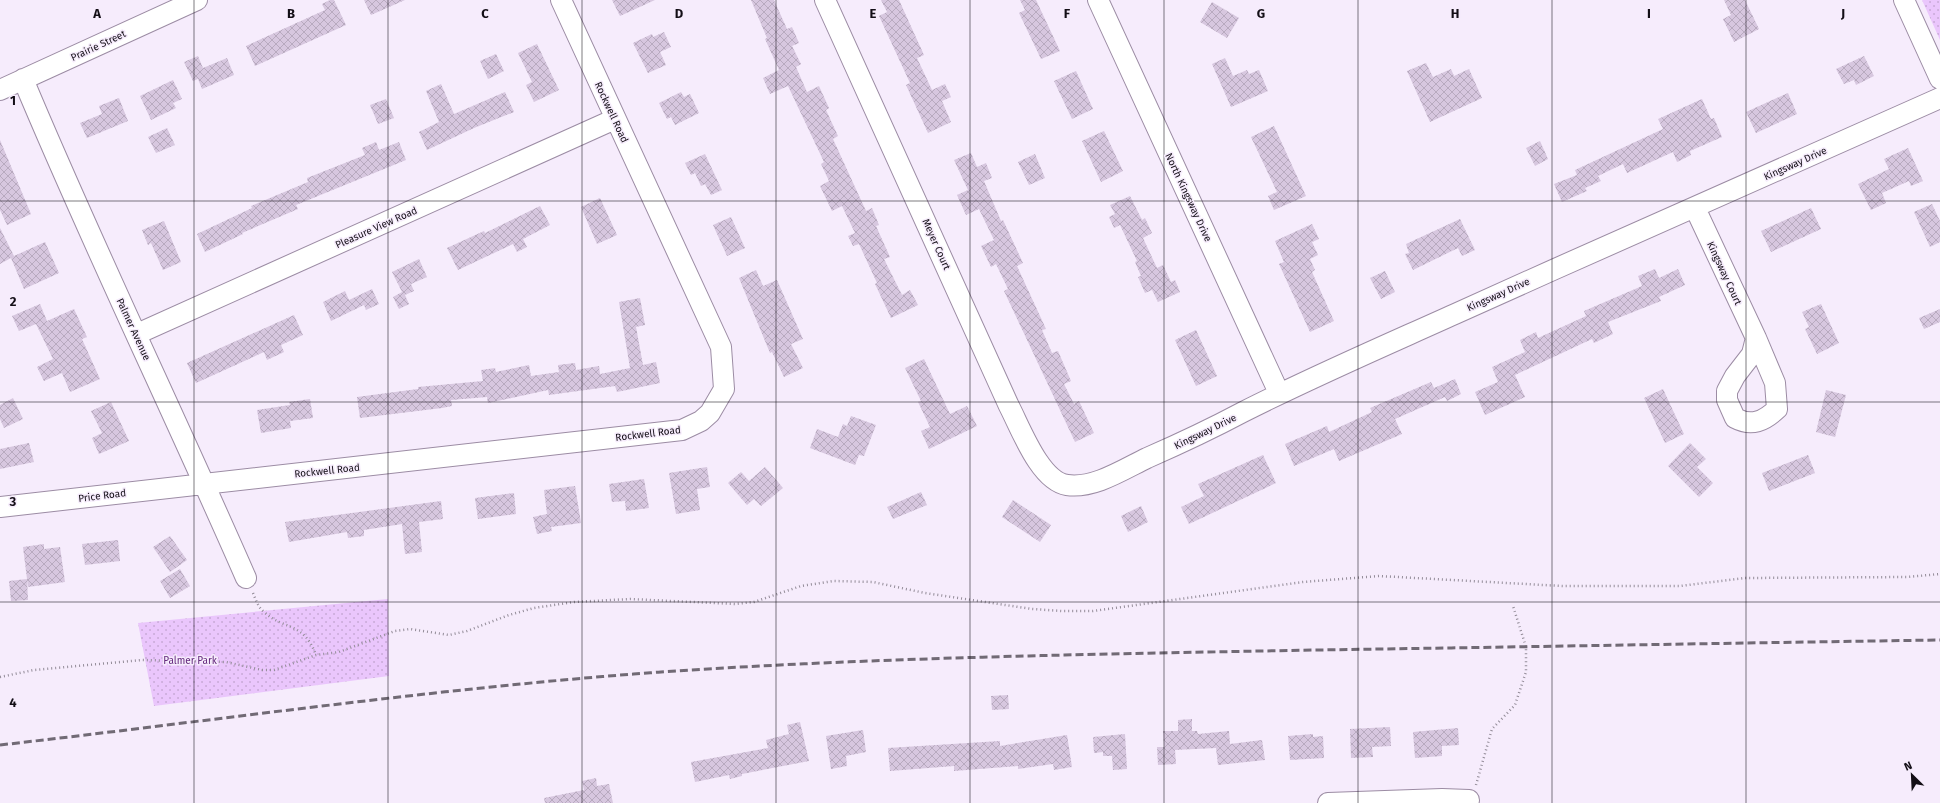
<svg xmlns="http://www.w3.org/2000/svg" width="1940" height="803" viewBox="0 0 1940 803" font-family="'Fira Sans',sans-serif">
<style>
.green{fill:url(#green-dots)}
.building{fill:url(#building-cross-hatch)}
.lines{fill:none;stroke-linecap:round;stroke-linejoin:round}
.minor-casing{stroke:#9c8ca4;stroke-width:22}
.path{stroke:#938c98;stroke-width:2.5;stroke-dasharray:1 3;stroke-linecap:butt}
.minor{stroke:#fff;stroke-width:20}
.rail{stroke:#716a75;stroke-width:3;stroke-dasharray:8 4;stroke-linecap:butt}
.grid{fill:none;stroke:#130e16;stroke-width:1;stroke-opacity:0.55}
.labels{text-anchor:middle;stroke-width:3;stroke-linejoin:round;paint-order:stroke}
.street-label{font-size:10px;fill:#130e16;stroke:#f6ecfc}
.park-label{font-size:10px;fill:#63277c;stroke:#f6ecfc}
.grid-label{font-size:13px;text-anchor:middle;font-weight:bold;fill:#130e16;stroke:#f6ecfc;stroke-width:3;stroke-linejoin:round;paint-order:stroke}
</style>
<defs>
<pattern id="green-dots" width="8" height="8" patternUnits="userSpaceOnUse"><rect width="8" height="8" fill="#eac6fc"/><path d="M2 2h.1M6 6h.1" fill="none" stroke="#c8a9d7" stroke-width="1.8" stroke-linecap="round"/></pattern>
<pattern id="building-cross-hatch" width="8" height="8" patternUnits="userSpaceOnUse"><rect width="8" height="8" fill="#d7c7df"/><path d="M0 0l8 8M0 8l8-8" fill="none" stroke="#b8aabf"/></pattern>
</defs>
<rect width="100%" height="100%" fill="#f6ecfc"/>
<path class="green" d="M1922 0H1940V40Z
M388 599 389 676 154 706 138 623Z"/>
<path class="building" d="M330 0H334L346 25 255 66 246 46 325 10 322 4Z
M364 0H405L371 15Z
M612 0H655L620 16Z
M751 0H774L787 29 792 27 799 43 792 46 801 64 796 67 807 92 819 86 829 108 826 110 838 136 833 139 866 211 872 208 879 225 876 226 890 257 884 259 902 295 910 290 918 305 891 318 875 284 877 283 859 244 853 246 848 236 855 233 842 206 832 211 820 186 829 181 821 164 824 162 788 86 770 94 763 78 779 70 765 39 767 38Z
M881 0H899L924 55 917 58 932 90 945 84 951 97 942 101 951 122 928 133 906 85 910 83 879 16 887 12Z
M1020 0H1036L1060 51 1041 59 1019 13 1025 10Z
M1724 0H1745L1759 29 1734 42 1723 19 1731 15Z
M1212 2 1239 18 1227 38 1200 22Z
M664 32 671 47 660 52 666 65 648 73 633 43 652 34 653 37Z
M537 44 559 90 534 102 526 85 532 82 518 53Z
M496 54 504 71 488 79 480 61Z
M198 56 203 68 227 58 234 75 202 89 198 79 193 81 184 62Z
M1864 56 1874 76 1856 85 1854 80 1844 84 1836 69Z
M1225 58 1233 76 1247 70 1249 74 1259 70 1268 91 1231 107 1212 64Z
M1426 63 1433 77 1451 69 1454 76 1469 69 1482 98 1430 122 1407 71Z
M1076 71 1093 109 1072 119 1054 81Z
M173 80 182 99 173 103 176 108 151 120 140 96Z
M441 84 454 114 505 92 514 112 474 128 427 150 419 132 439 122 426 91Z
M681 92 684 97 690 94 699 113 675 125 671 117 667 119 659 103Z
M1788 93 1797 114 1756 133 1746 112Z
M119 98 128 121 87 138 80 123 102 114 99 106Z
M386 99 394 118 378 124 370 105Z
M1702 99 1711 119 1714 118 1722 137 1690 151 1691 155 1677 162 1673 152 1627 173 1623 164 1598 176 1601 181 1585 188 1587 191 1562 202 1554 184 1577 175 1575 170 1663 129 1658 119Z
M1274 126 1306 196 1274 210 1268 196 1277 192 1251 137Z
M167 128 175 145 156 153 148 137Z
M1104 131 1123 171 1101 182 1082 141Z
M0 140 31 214 7 225 0 210Z
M1540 141 1548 159 1535 166 1526 148Z
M376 142 379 150 399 142 406 160 296 205 298 209 242 233 243 234 205 252 197 234 252 208 251 206 308 182 307 178 365 155 362 148Z
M1908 148 1923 181 1911 186 1909 181 1882 193 1886 203 1871 210 1858 184 1889 169 1884 159Z
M971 153 977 167 986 163 992 178 984 181 1001 221 1003 220 1023 263 1017 266 1046 329 1042 330 1052 353 1058 351 1071 381 1064 384 1074 404 1079 401 1094 433 1075 442 1004 291 1008 289 996 264 991 267 981 246 994 240 979 209 966 215 957 195 968 190 954 160Z
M705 154 722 190 711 195 705 184 701 186 695 173 691 175 685 163Z
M1035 154 1045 178 1029 185 1018 162Z
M1130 196 1142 220 1145 218 1152 233 1143 238 1157 268 1163 265 1171 282 1175 280 1180 292 1158 302 1152 290 1145 293 1138 277 1141 276 1135 262 1137 261 1120 225 1114 228 1109 217 1115 214 1110 205Z
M600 198 617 235 597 244 581 207Z
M1932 204 1940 221V242L1930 247 1914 212Z
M540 206 550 225 523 239 527 247 517 252 513 244 458 270 447 248 484 231 485 233Z
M1811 208 1821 229 1771 252 1761 231Z
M731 217 745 248 727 256 713 225Z
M1460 219 1475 250 1462 256 1458 248 1413 270 1405 254 1409 253 1406 244Z
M164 221 181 262 163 270 151 243 148 245 142 230Z
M1312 224 1319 239 1312 242 1318 255 1310 259 1315 270 1312 272 1334 321 1310 332 1279 264 1284 262 1275 241Z
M0 228 14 256 45 242 59 273 24 289 11 258 0 264Z
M419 259 427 277 411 284 414 291 405 295 409 304 399 309 393 297 402 292 392 272Z
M1655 269 1659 278 1678 269 1685 285 1659 297 1661 301 1608 322 1613 334 1594 343 1592 339 1515 375 1525 397 1485 415 1475 392 1498 382 1492 367 1525 352 1520 340 1536 332 1538 338 1586 316 1584 311 1642 286 1638 276Z
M756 270 763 286 777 280 803 339 791 344 803 368 784 377 772 352 770 353 739 278Z
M1385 271 1395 292 1381 299 1370 278Z
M372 289 379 304 366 310 364 305 331 321 323 302 345 291 349 300Z
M640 298 645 325 636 327 643 365 656 362 660 383 617 392 615 386 549 395 548 390 488 403 487 397 451 400 452 406 442 408 360 418 357 397 418 389V387L483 381 481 370 495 368 496 372 529 365 531 376 559 372 558 365 575 363 576 370 599 366 600 374 630 368 619 302Z
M40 304 47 321 74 309 87 337 82 339 100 379 70 392 62 373 44 381 37 367 53 359 36 324 19 331 12 316Z
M1821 304 1839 343 1817 354 1805 329 1809 327 1802 312Z
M1940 309V322L1924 329 1919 318Z
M294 315 303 335 281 345 284 352 267 360 264 352 196 383 187 363Z
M1196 330 1217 376 1196 386 1175 340Z
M924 359 950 414 967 406 977 426 929 449 921 431 930 427 918 402 921 401 905 368Z
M1455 379 1461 394 1447 401 1445 397 1395 419 1402 434 1339 461 1334 449 1294 466 1285 444 1327 426 1329 432 1372 412 1370 408 1431 382 1434 388Z
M1663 389 1684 434 1665 443 1644 398Z
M1826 390 1846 395 1835 437 1816 432Z
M13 398 23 419 4 428 0 419V405Z
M310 399 313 418 290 421 291 428 261 433 257 410 290 405 289 402Z
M111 402 129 441 99 454 92 438 102 433 91 411Z
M851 416 876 425 864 456 859 455 855 465 810 448 817 429 838 437 843 424 847 426Z
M29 443 34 462 0 469V449Z
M1690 443 1706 459 1697 467 1713 483 1699 497 1668 466Z
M1263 455 1276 483 1189 524 1181 507 1204 496 1198 484Z
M1808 455 1815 473 1769 491 1762 473Z
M707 467 710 487 697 489 700 510 676 514 669 473Z
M765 467 783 488 761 506 754 499 747 505 728 483 741 472 749 481Z
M644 479 649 508 626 511 625 501 612 502 609 484Z
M575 486 581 523 551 527 552 531 537 534 533 517 547 514 544 490Z
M921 492 927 505 893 519 887 507Z
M514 493 516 514 478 519 475 498Z
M1013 500 1051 525 1040 542 1002 517Z
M441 501 443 519 419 522 422 552 405 554 402 524 364 530V536L348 538 347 532 289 542 285 522Z
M1141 506 1148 522 1128 532 1121 516Z
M170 536 187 560 170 572 153 547Z
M118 540 120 561 85 565 82 544Z
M44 544V549L60 547 65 582 28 587 23 547Z
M180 569 190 586 170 598 160 581Z
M27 579 28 600 11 601 9 581Z
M1008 695 1009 709 992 710 991 696Z
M1192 719V731H1197L1198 734 1229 731 1230 744 1262 740 1265 760 1218 765 1216 748 1175 750 1176 764 1158 765 1157 747H1164L1163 731H1178V720Z
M800 722 809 761 742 774V776L730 779 729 775 695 782 691 762 768 748 766 740 789 734 787 725Z
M1390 727 1391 746 1372 747 1373 757 1351 758 1350 729Z
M1458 728 1459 745 1442 746V756L1415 758 1413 732Z
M863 730 866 752 846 756 847 766 831 769 826 736Z
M1125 734 1127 769 1113 770 1112 756H1103V752L1094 753 1093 737Z
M1313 734V737L1323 736 1324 758 1290 760 1288 736Z
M1067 735 1072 767 1054 770 1053 764 1018 769V766L954 771V766L890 771 888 748 1000 741V746Z
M596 778 597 786 609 784 613 803H545L544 798 584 790 582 781Z"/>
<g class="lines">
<g class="minor-casing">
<path id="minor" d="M825 0 1009 406C1021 429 1040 481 1067 485 1094 489 1124 469 1147 458 1179 444 1211 429 1243 412 1312 377 1384 346 1455 314 1616 241 1778 171 1940 98
M1098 0 1279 393
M1904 0 1940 79
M23 79C93 247 173 411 246 578
M0 90 197 0
M1695 208 1756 338 1752 354 1735 376 1727 391V400L1735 418C1752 427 1764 421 1777 409L1775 383 1756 338
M137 334 615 119
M0 507 682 430 701 421 710 413 724 389 721 347 561 0
M1328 803 1442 799 1469 800"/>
</g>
<path class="path" d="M253 593C256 600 258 607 264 612 285 631 303 621 316 655
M0 677 34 670 142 660 226 662 262 670H274L316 655 339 652 395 631 410 629 449 635 467 631 509 615 534 608 574 602 630 599 735 604 754 602 801 586 834 581 873 582 925 593 1032 609 1062 611H1093L1303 582 1379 576 1562 586H1680L1745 578 1907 577 1940 574
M1476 785 1492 729 1515 705 1526 672V647L1513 606"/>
<use href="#minor" class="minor"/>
<path class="rail" d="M0 745C229 719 459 685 690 670 898 657 1106 654 1315 650 1523 647 1732 643 1940 640"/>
</g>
<path class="grid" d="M194 0V803M388 0V803M582 0V803M776 0V803M970 0V803M1164 0V803M1358 0V803M1552 0V803M1746 0V803M0 201H1940M0 402H1940M0 602H1940"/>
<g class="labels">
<g class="street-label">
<text transform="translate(98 45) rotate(-25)" y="4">Prairie Street</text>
<text transform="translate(612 112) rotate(65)" y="4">Rockwell Road</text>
<text transform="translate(1795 163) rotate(-24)" y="4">Kingsway Drive</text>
<text transform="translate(1189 197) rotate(65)" y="4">North Kingsway Drive</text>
<text transform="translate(376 227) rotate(-24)" y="4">Pleasure View Road</text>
<text transform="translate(937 244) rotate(66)" y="4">Meyer Court</text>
<text transform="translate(1725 273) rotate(65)" y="4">Kingsway Court</text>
<text transform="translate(1498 294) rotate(-24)" y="4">Kingsway Drive</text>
<text transform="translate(134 329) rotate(65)" y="4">Palmer Avenue</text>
<text transform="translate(1205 431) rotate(-26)" y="4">Kingsway Drive</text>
<text transform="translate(648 433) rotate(-7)" y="4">Rockwell Road</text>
<text transform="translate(327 470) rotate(-6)" y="4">Rockwell Road</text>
<text transform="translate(102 495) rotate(-7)" y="4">Price Road</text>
</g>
<g class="park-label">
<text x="190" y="664">Palmer Park</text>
</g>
</g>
<g class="grid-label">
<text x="97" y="18">A</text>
<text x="291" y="18">B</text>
<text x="485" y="18">C</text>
<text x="679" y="18">D</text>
<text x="873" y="18">E</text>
<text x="1067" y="18">F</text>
<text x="1261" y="18">G</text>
<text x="1455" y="18">H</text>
<text x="1649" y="18">I</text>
<text x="1843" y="18">J</text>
<text x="13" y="105">1</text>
<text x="13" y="306">2</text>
<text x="13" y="506">3</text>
<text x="13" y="707">4</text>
</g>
<g transform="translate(1912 775) rotate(336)" stroke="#f6ecfc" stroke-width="3" paint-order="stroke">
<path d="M0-3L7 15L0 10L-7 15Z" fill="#130e16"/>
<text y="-6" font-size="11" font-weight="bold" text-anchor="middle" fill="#130e16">N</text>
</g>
</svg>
